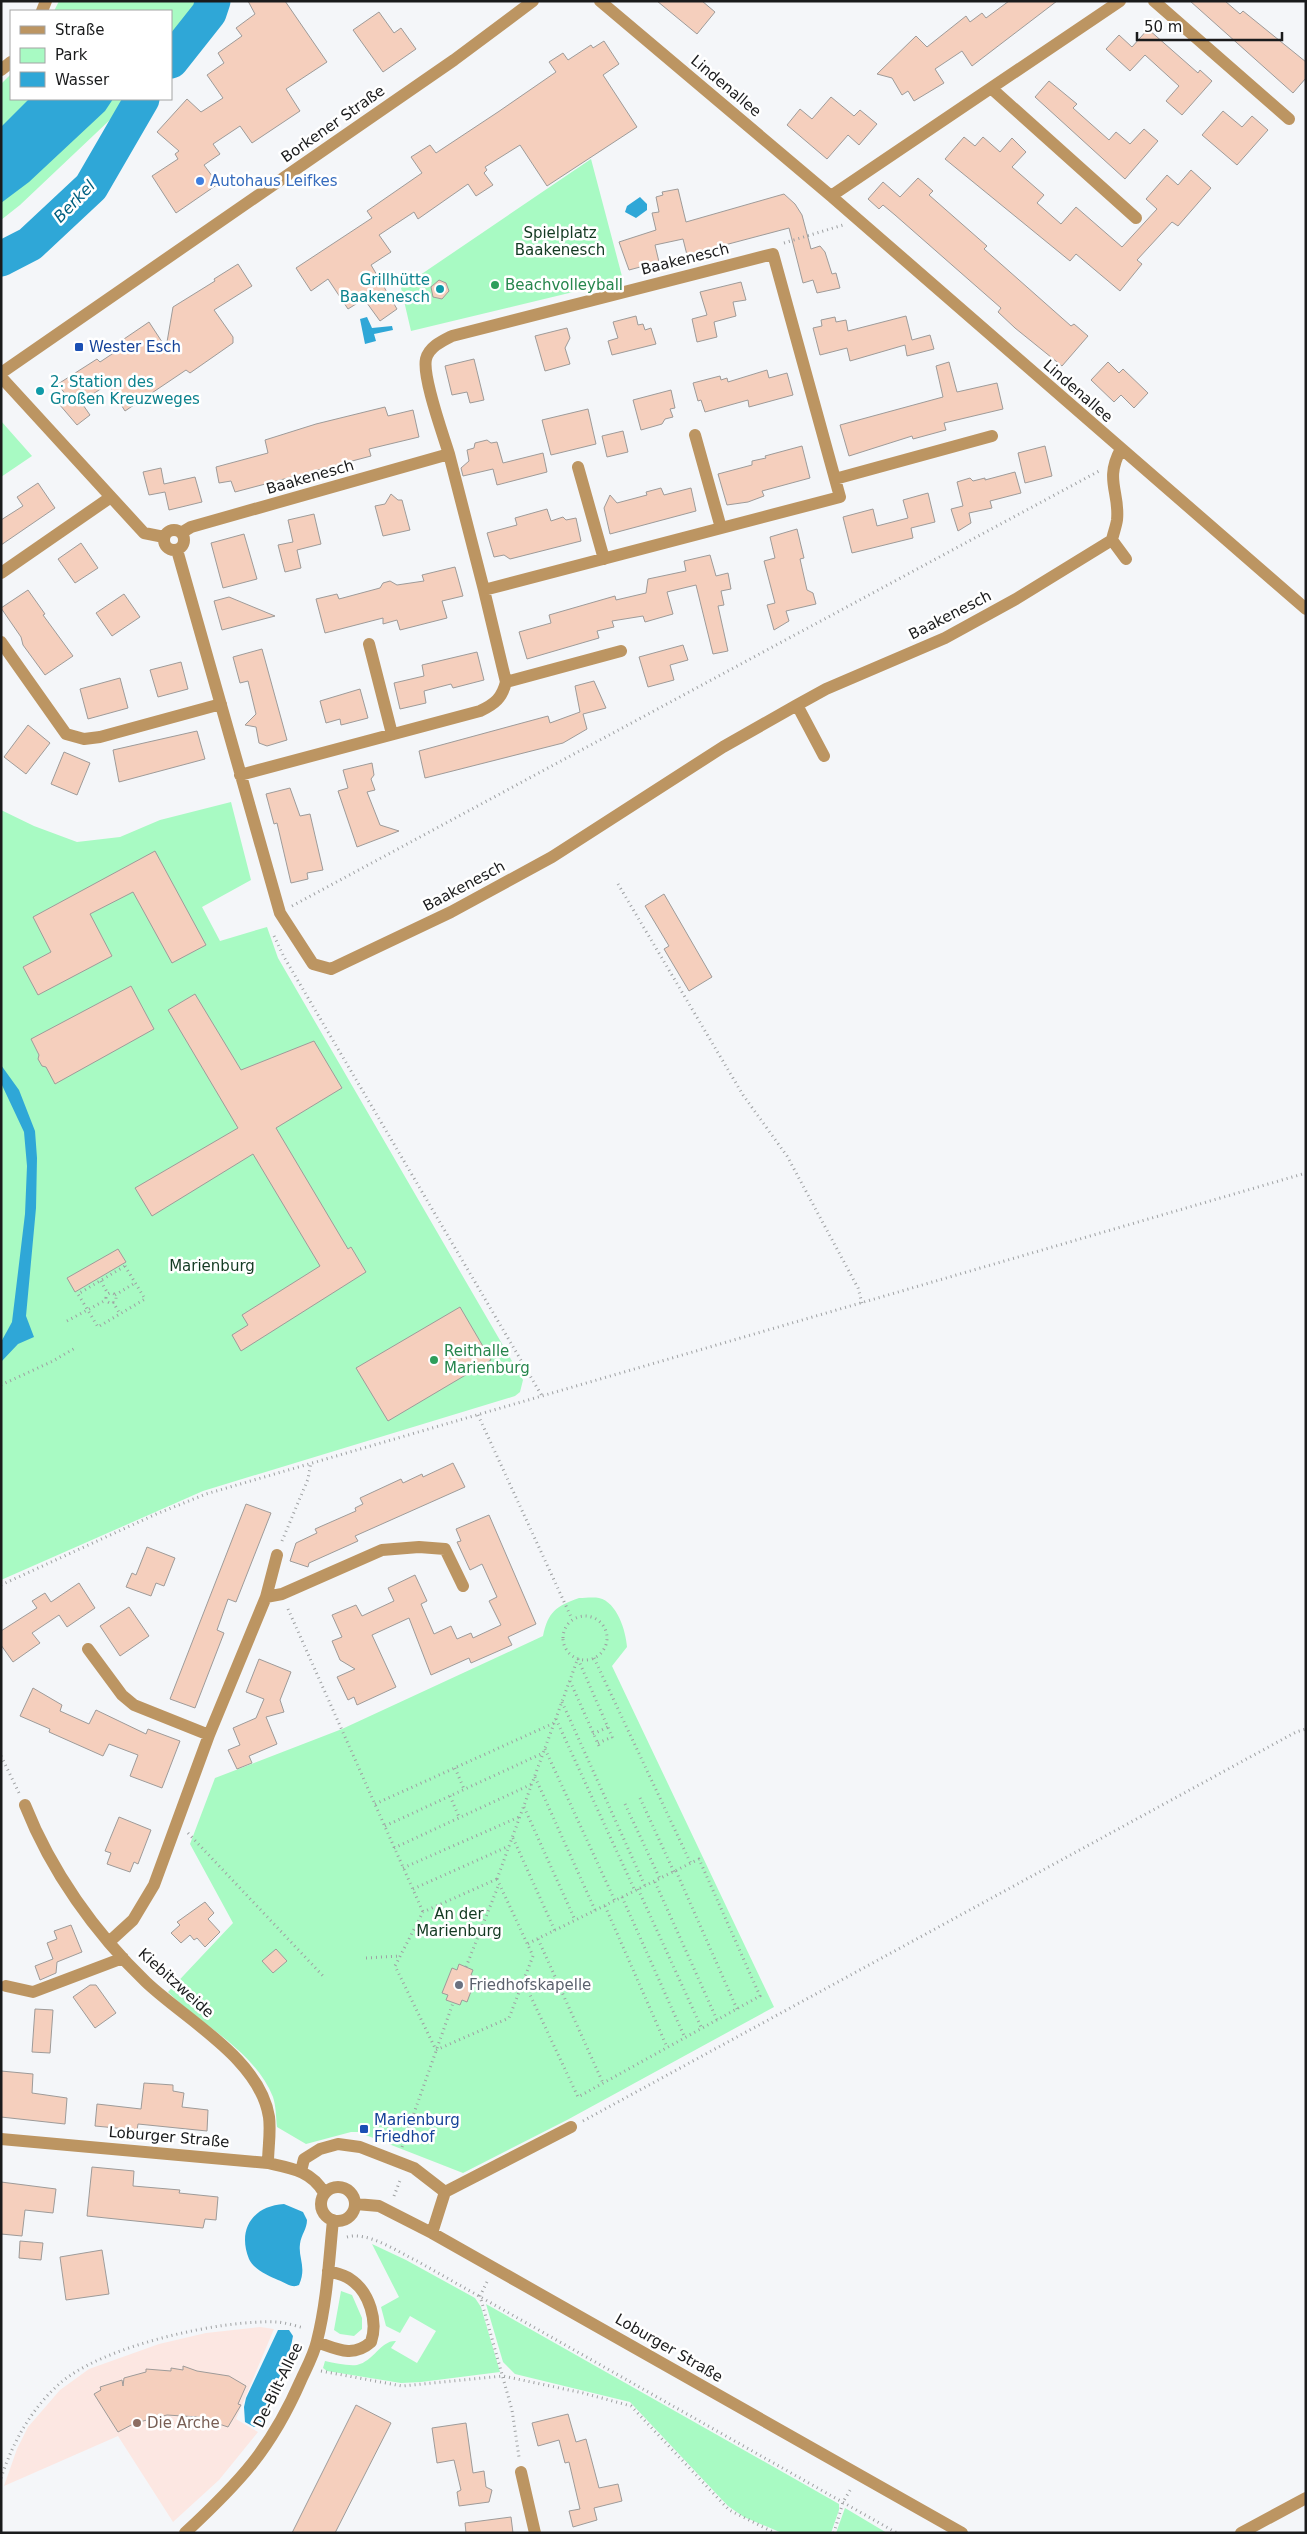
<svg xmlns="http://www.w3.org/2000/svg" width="1307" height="2534" viewBox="0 0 1307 2534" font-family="'DejaVu Sans',sans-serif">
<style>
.education{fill:#fce7e2}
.green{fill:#a8fac3}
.water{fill:#2fa7d7}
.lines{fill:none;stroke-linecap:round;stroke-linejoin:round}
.river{stroke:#2fa7d7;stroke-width:35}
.building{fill:#f5cfbd;stroke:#9e9b99}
.path{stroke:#9ea0a2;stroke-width:3;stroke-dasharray:1 4;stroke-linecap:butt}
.minor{stroke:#bc9562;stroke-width:12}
.shop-dot{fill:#3f7fe0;stroke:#fff;stroke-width:2}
.leisure-dot{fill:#2e9e5b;stroke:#fff;stroke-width:2}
.culture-dot{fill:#0f9aa8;stroke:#fff;stroke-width:2}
.transit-dot{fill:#1a4fb4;stroke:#fff;stroke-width:2}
.worship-dot{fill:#6b7280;stroke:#fff;stroke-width:2}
.education-dot{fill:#8d6e63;stroke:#fff;stroke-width:2}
.labels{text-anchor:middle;stroke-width:5;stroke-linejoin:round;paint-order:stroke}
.street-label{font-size:15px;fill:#1a1b1c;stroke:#fff}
.shop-label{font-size:15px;fill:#366cbe;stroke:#fff;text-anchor:start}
.park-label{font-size:15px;fill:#133a22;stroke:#fff}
.culture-label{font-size:15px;fill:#0d838f;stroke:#fff;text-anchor:end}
.leisure-label{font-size:15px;fill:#27864d;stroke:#fff;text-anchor:start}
.transit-label{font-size:15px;fill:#164399;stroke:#fff;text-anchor:start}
.worship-label{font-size:15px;fill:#5b616d;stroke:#fff;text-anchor:start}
.education-label{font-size:15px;fill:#785e54;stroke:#fff;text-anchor:start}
.water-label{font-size:16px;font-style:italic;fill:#006081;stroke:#fff}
</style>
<rect width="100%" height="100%" fill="#f4f6f9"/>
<path class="education" d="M260 2327 274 2329 236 2419 258 2432 219 2480 173 2522 118 2436 4 2486 17 2449 28 2427 60 2390 89 2369 159 2344 206 2333Z"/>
<path class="green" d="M59 1H207L171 50V11H54Z
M11 74V99H132L20 205 1 220V84Z
M591 159 623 280 411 331 401 288Z
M1 421 32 456 1 477Z
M231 802 251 880 202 907 220 941 267 927 278 958 523 1380 520 1392 515 1396 203 1491 1 1580V810L34 826 77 842 120 837 160 820Z
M579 1598C585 1598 593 1597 599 1598 617 1602 626 1631 627 1647L612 1666 774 2007 567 2120 463 2173 358 2132H351L306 2144 277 2127C276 2118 276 2106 273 2097 254 2050 202 2026 168 1992L233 1923 190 1844 215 1778 342 1729 543 1636C548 1612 556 1606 579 1598Z
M372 2244 406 2260 475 2298 481 2307 500 2372 421 2382 401 2383 327 2371 323 2368 325 2361C335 2363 347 2366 357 2365 374 2361 381 2340 396 2341L391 2348 417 2363 436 2331 410 2316 400 2333 386 2326 381 2307 399 2297Z
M341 2291 352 2295 362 2318V2329L354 2336 340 2334 334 2330Z
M486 2304 839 2504V2510L831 2533H782L744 2517 728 2506 630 2402 515 2374 503 2362Z
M845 2508 887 2533H836Z"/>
<path class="water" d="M29 99H113L105 111 29 182 1 203V127Z
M640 197 647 204V210L636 218 625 212 627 206Z
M367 317 372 328 392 326 393 330 374 334 376 341 365 344 360 319Z
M1 1065 19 1090 35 1131 37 1158 36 1208 26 1316 34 1337 18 1344 1 1362V1342L12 1322 25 1214 27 1166 24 1132 1 1083Z
M284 2204 303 2212 307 2220C307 2229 301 2235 300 2244 298 2258 307 2267 299 2285L296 2286C290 2287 284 2282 278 2280 269 2276 253 2269 249 2259 237 2229 253 2206 284 2204Z
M278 2330H289L293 2336 291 2346 266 2416 259 2425 254 2427 245 2422 244 2407 246 2398Z"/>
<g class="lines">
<path class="river" d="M171 61 209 13 213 1
M1 259 30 244 91 187 142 99"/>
</g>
<path class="building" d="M248 1H285L327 62 286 89 300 111 252 143 240 126 213 144 220 154 204 165 218 184 176 213 152 176 178 159 175 154 179 151 157 132 187 99 201 112 223 98 207 75 224 63 218 53 242 36 236 28 255 14Z
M657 1H702L715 12 697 34Z
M1009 1H1057L972 66 962 51 935 69 944 83 914 101 908 91 902 95 892 78 877 74 916 36 927 47 966 16 970 22 982 13 986 18Z
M1190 1H1225L1240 14 1243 11 1306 62V78L1293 93Z
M379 12 394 33 401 28 416 49 383 72 353 30Z
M1148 29 1198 73 1200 70 1212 81 1182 115 1166 101 1179 86 1145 55 1130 71 1106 49 1119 35 1132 47Z
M604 41 619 64 603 75 637 127 547 186 520 145 485 167 487 170 484 173 493 185 476 196 468 184 418 219 414 212 379 235 391 252 371 265 397 309 380 321 364 299 348 309 328 279 311 291 296 268 372 218 367 211 422 173 411 157 430 145 436 153 498 112 556 72 549 62 563 53 568 60 591 45 593 48Z
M1049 81 1077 104 1073 108 1109 140 1116 132 1130 144 1144 129 1158 141 1125 179 1035 97Z
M831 97 854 116 860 110 877 124 859 145 848 135 827 159 787 125 800 109 812 119Z
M1223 111 1242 127 1252 116 1268 130 1237 165 1202 135Z
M964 137 975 146 983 137 1000 152 1012 138 1026 152 1012 167 1044 195 1037 203 1061 224 1076 207 1122 247 1157 209 1146 199 1167 175 1178 185 1191 170 1211 188 1178 226 1172 222 1137 260 1142 264 1120 291 1076 254 1070 261 945 159Z
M918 178 933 191 929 195 987 246 984 249 1071 326 1074 324 1088 336 1062 366 1015 328 998 312 1001 308 895 215 883 205 879 209 868 199 883 182 900 197Z
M678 189 686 222 784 194 795 204 802 215 811 249 820 246 825 252 832 274 836 273 840 288 817 293 813 280 803 283 789 228 687 255 683 239 655 245 659 262 629 270 619 242 656 230 652 213 659 212 656 197 663 195 662 192Z
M238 264 252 286 214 310 233 337V343L190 373 186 370 125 411 108 384 81 402 90 415 77 425 59 404 68 398 58 384 97 359 100 362 124 346 121 341 149 322 166 348 173 307 215 281 214 279Z
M439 280 446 283 449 291 442 299 433 297 431 287Z
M741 282 746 300 733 302 736 316 714 322 717 337 697 342 692 319 707 315 700 292Z
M636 316 638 325 643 324 645 330 651 328 656 344 612 355 608 341 618 338 613 322Z
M906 316 912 340 930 335 934 349 907 356 905 345 850 361 847 348 820 355 813 328 822 326 821 320 835 317 836 322 846 320 848 331Z
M567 328 570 338 565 348 570 364 545 371 535 336Z
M474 359 484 400 470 403 467 392 452 395 445 366Z
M949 362 957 392 997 383 1003 409 944 423 946 430 913 439 912 436 849 456 840 425 943 397 936 366Z
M1108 362 1119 373 1123 369 1148 393 1134 408 1121 395 1114 402 1091 380Z
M767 370 769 378 787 373 793 395 749 407 748 400 705 412 701 400 698 401 693 383 720 376 721 380 727 378 728 382Z
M671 390 675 408 670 409 673 417 665 419 662 424 641 430 633 400Z
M385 407 388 416 413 410 419 437 369 449 371 456 235 492 231 481 219 483 216 467 268 453 265 440 316 424Z
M588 409 596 444 551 455 542 420Z
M623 431 628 452 607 457 602 436Z
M487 440 491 443 497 442 503 463 543 453 547 472 497 485 493 469 463 476 461 468 469 461 467 450 474 448 475 443Z
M802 446 810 478 762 491 764 496 748 502 727 505 718 474 752 465V461L766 458 765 456Z
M1045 446 1052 476 1025 483 1018 453Z
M161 468 164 484 195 477 202 502 169 510 165 492 149 495 143 472Z
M1015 472 1021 493 990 501 992 508 969 513 971 523 958 531 951 509 963 506 957 482 970 478 973 481 985 478V480Z
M38 483 55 508 1 545V520L23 506 17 497Z
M661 488 664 495 691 488 696 511 610 534 604 508 610 495 617 503 647 495 646 492Z
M928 493 935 522 911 528 913 538 852 553 843 517 873 509 877 526 908 518 903 500Z
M391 494 398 500H402L410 530 383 536 375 506 385 504Z
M547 509 551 521 563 517 566 520 576 518 581 541 510 559 504 555 494 557 487 533 517 525 515 518Z
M314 514 321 544 297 550 301 568 285 572 278 545 293 542 288 520Z
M797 529 804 558 800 559 807 590 813 593 816 604 786 611 789 621 774 630 767 605 775 603 764 561 775 558 770 537Z
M244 534 257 579 223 588 211 543Z
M81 543 98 568 75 583 58 559Z
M710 555 716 576 728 573 731 589 721 591 724 605 718 606 728 651 713 654 696 585 667 592 673 614 645 622 643 616 612 621 614 627 597 631 599 638 527 659 519 632 551 623 549 615 615 596 616 600 646 593 648 579 686 571 684 561Z
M455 567 463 596 442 601 447 618 400 630 397 620 383 624V618L325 633 316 599 337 594 339 599 380 588 383 583 390 581 397 585 424 581 422 575Z
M28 590 45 614 43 615 73 656 45 675 23 645 21 637 1 608Z
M124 594 140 617 112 636 96 613Z
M229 597 275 616 222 630 214 601Z
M683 645 688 660 670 665 674 680 648 687 639 657Z
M262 649 287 740 267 746 259 743 256 727 245 725 256 714 248 681 240 683 233 657Z
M477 652 484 680 453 688 451 684 424 691 426 703 400 709 394 683 424 676 422 665Z
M181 662 188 689 158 697 150 670Z
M120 678 128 708 88 719 80 689Z
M594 681 606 708 583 714 587 729 563 743 425 778 419 751 548 716 550 723 580 712 575 686Z
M360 689 368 718 341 725 340 719 326 723 320 701Z
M28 725 50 743 26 774 4 757Z
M197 731 205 759 119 782 113 750Z
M64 752 90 763 77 795 51 784Z
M372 763 374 775 371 779 375 790 367 792 380 825 399 831 357 847 338 791 348 788 343 770Z
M290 788 300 816 310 814 323 870 307 873 308 879 291 883 277 823 274 824 266 794Z
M155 851 206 945 172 963 133 892 90 914 112 956 38 995 23 967 51 952 33 917Z
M664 894 712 977 689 991 664 949 669 946 645 906Z
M131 986 154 1029 55 1084 46 1067 42 1066 38 1059 39 1055 31 1039Z
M195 994 241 1070 314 1041 342 1088 276 1128 348 1249 351 1247 366 1272 241 1351 232 1335 248 1325 242 1315 320 1266 253 1154 152 1216 135 1188 238 1128 168 1010Z
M118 1249 126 1262 75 1292 67 1278Z
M460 1307 491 1360 388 1421 356 1368Z
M453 1463 465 1487 355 1536 358 1541 309 1563 308 1567 290 1561 296 1543 317 1533 315 1529 356 1511 355 1508 363 1504 360 1498 401 1479 403 1483 422 1474 423 1477Z
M246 1504 271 1513 236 1602 228 1599 217 1630 224 1633 195 1708 170 1699Z
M489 1515 536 1624 508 1637 512 1645 471 1663 469 1658 431 1675 409 1618 372 1635 396 1687 357 1705 354 1697 348 1700 337 1677 355 1669 340 1660 332 1641 342 1637 332 1615 356 1605 362 1616 394 1601 388 1588 415 1575 427 1601 421 1604 434 1634 451 1626 457 1639 471 1633 473 1638 501 1625 489 1601 497 1597 482 1564 470 1570 457 1542 461 1541 456 1529Z
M147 1547 175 1558 164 1586 156 1583 151 1596 126 1587 132 1573 136 1575Z
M79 1583 95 1608 67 1627 59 1615 32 1633 40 1643 13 1662 1 1645V1631L37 1608 32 1601 45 1593 51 1602Z
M129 1607 149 1636 120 1656 100 1626Z
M259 1659 291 1672 280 1700 284 1712 266 1717 277 1744 249 1756 252 1763 237 1769 228 1750 240 1745 233 1728 256 1718 264 1699 246 1692Z
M33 1688 62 1705 60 1711 89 1724 96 1710 146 1734 148 1729 180 1741 162 1788 130 1776 138 1755 109 1744 103 1756 49 1732 50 1729 20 1716Z
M119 1817 151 1830 138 1864 134 1862 130 1872 107 1864 111 1853 105 1851Z
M205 1902 214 1913 208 1919 220 1932 205 1947 197 1938 194 1940 190 1935 181 1943 171 1933 180 1925 177 1922Z
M71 1925 82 1952 57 1962 56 1973 40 1980 35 1966 53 1959 47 1943 57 1939 54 1931Z
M276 1949 287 1961 273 1973 262 1961Z
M459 1964 473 1970 471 1975 476 1978 467 2002 462 2000 460 2005 446 2000 448 1995 442 1993 452 1968 457 1970Z
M90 1985H96L116 2013 95 2028 73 1997Z
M35 2009 53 2010 50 2053 32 2052Z
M1 2071 33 2074 32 2093 67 2098 65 2124 1 2117Z
M144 2083 173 2085V2091L184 2093 182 2107 208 2110 207 2131 138 2124 137 2130 95 2126 97 2104 141 2109Z
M92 2167 134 2171 133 2186 180 2190 179 2193 218 2197 216 2220 205 2219 203 2228 87 2216Z
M1 2182 56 2189 53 2213 25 2210 22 2236 1 2234Z
M20 2241 43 2243 41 2260 19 2258Z
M102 2250 109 2294 66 2300 60 2257Z
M183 2366 197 2371 229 2376 246 2386 238 2404 241 2405 228 2427 198 2417 167 2415 135 2423 118 2432 94 2394 101 2390 100 2387 122 2380 123 2386 124 2378 146 2372V2369L171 2371V2368L183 2370Z
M356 2405 391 2423 335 2533H292Z
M568 2414 576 2442 586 2439 599 2488 618 2484 622 2501 594 2508 597 2520 573 2527 569 2511 580 2509 569 2462 565 2463 559 2440 538 2446 532 2423Z
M466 2423 473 2473 484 2471 486 2487 492 2490 489 2502 459 2506 457 2492 461 2490 454 2460 437 2463 432 2428Z
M511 2517 513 2533H466L465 2523Z"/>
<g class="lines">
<path class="path" d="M784 243 843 225
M618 884 743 1095 787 1156 858 1288 862 1303
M292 906 1099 471
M274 936 284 957 542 1396
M125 1266 145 1299 98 1327 78 1294Z
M101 1281 108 1294
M106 1298a5 5 0 1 1 10 0a5 5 0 1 1-10 0Z
M115 1295 135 1283
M113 1302 120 1314
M67 1321 106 1300
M1 1385 53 1361 75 1348
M478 1415 572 1619
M282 1541 308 1479 311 1462
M1 1585 154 1515 206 1494 1306 1173
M288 1609 423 1912
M563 1638a22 22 0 1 1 44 0a22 22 0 1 1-44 0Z
M594 1658 691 1864
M578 1659 613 1739
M570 1681 599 1746
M562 1702 645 1886
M556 1719 635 1891
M593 1734 608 1727
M598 1743 612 1737
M545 1749 615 1901
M1 1756 19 1793
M455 1768 464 1789
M535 1777 595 1910
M450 1796 459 1817
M640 1798 674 1872
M375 1804 554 1723
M625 1804 660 1879
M524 1807 575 1920
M385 1826 543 1753
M188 1833 324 1977
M513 1838 555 1931
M394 1848 532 1784
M403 1868 519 1817
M676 1871 737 2009
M497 1879 533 1956 509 2018 436 2050 395 1966 423 1912Z
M497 1879 578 1658
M655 1882 717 2020
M413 1889 509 1846
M638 1889 702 2029
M622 1897 685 2038
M605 1906 667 2047
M538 1939 603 2083
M366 1958 400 1956
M466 1967 499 1884
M524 1982 578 2097 760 1996 699 1859 527 1944
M583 2121 1296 1732 1306 1729
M402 2147 453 2003
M394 2196 401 2178
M347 2237C368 2231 398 2252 417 2261L897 2533
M487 2282 480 2296 512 2410 519 2457
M292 2366 288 2365 293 2356
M321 2371 402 2386 503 2376 583 2393 631 2406 729 2510 775 2533
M1 2478C13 2442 30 2411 58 2385 100 2346 222 2319 278 2322 287 2323 296 2326 304 2328
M834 2533 843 2502 852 2487"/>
<path class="minor" d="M600 1 831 196 1306 609
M1154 1 1289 119
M42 11 46 1
M1 70 11 62
M991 88 1136 218
M831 196 1120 1
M1 373 454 60 533 1
M1 377 144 533 164 537
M695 435 721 528
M578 467 604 559
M835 479 992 436
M164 540a10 10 0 1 1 20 0a10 10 0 1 1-20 0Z
M181 533 191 527 449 454 484 590 840 497 773 254 452 336C442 341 429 347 426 359 422 377 443 434 449 454
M1112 540 1126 559
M177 550 280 913 313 964 331 969 451 912 552 857 723 747 797 705 826 689 945 638 1016 599 1112 540C1113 534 1116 527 1117 520 1120 492 1104 480 1121 449
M1 573 111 497
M1 642 66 734 84 739 100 737 221 704
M369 644 392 734
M506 682 621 651
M797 705 824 756
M240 775 480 711C495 704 502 698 506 682L484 590
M266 1597 282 1594 382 1550 419 1547 445 1549 463 1586
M88 1649 122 1695 134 1705 209 1735
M25 1805C51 1871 95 1933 146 1982 186 2020 260 2059 269 2117 271 2132 268 2148 268 2163
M109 1942 133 1920 154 1885 209 1735 266 1597 277 1555
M6 1986 33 1992 123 1958
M1 2139 268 2163C291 2168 312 2171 324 2193
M301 2171 304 2159 320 2149 338 2144 360 2147 414 2168 445 2192
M321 2204a17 17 0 1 1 34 0a17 17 0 1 1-34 0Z
M356 2204 379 2206 432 2233 962 2533
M432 2233 445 2192 571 2127
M317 2342C337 2349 353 2358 371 2342 378 2322 370 2292 350 2279 345 2275 335 2273 328 2271
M521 2472 535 2533
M185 2533C240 2482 271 2449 301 2380 307 2367 314 2354 317 2341 327 2302 329 2260 333 2220
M1241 2533 1306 2498"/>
</g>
<circle class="shop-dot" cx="200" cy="181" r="5"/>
<g class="leisure-dot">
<circle cx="495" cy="285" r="5"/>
<circle cx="434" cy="1360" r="5"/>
</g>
<g class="culture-dot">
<circle cx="440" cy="289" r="5"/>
<circle cx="40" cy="391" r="5"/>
</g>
<g class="transit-dot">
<rect x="74" y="342" width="10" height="10" rx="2.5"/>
<rect x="359" y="2124" width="10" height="10" rx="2.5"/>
</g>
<circle class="worship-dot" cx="459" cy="1985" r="5"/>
<circle class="education-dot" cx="137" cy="2423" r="5"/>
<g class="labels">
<g class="street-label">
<text transform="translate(726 86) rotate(40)" y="5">Lindenallee</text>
<text transform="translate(333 124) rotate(-35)" y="5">Borkener Straße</text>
<text transform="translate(685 259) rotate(-14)" y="5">Baakenesch</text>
<text transform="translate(1078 391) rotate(41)" y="5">Lindenallee</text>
<text transform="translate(310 477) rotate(-16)" y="5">Baakenesch</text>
<text transform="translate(950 615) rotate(-27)" y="5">Baakenesch</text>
<text transform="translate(464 886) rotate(-28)" y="5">Baakenesch</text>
<text transform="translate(176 1983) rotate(42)" y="5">Kiebitzweide</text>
<text transform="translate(169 2137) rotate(5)" y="5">Loburger Straße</text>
<text transform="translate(669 2348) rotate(30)" y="5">Loburger Straße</text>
<text transform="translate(278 2385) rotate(-64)" y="5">De-Bilt-Allee</text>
</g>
<g class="shop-label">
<text x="210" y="186">Autohaus Leifkes</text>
</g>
<g class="park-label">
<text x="560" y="238">Spielplatz<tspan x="560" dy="17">Baakenesch</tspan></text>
<text x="212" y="1271">Marienburg</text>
<text x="459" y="1919">An der<tspan x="459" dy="17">Marienburg</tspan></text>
</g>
<g class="culture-label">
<text x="430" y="285">Grillhütte<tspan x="430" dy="17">Baakenesch</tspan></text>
<text x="50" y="387" text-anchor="start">2. Station des<tspan x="50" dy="17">Großen Kreuzweges</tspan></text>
</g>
<g class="leisure-label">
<text x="505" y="290">Beachvolleyball</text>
<text x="444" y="1356">Reithalle<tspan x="444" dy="17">Marienburg</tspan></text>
</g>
<g class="transit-label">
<text x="89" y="352">Wester Esch</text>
<text x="374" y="2125">Marienburg<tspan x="374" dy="17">Friedhof</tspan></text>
</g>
<g class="worship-label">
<text x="469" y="1990">Friedhofskapelle</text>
</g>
<g class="education-label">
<text x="147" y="2428">Die Arche</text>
</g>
<g class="water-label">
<text transform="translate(74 201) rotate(-46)" y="6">Berkel</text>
</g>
</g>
<rect width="1307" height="2534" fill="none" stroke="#1a1b1c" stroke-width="5"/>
<rect x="10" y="10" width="162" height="90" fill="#ffffff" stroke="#a3a4a4"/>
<rect x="20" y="26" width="25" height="8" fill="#bc9562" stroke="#a3a4a4"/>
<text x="55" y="35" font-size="15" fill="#1a1b1c">Straße</text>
<rect x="20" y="48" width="25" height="15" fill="#a8fac3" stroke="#a3a4a4"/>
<text x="55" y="60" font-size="15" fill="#1a1b1c">Park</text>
<rect x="20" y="72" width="25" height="15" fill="#2fa7d7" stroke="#a3a4a4"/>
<text x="55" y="85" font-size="15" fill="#1a1b1c">Wasser</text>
<path d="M1137 32v8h145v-8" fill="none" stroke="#1a1b1c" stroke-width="2.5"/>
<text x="1144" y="32" font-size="15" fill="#1a1b1c" stroke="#ffffff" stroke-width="4" paint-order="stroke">50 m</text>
</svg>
